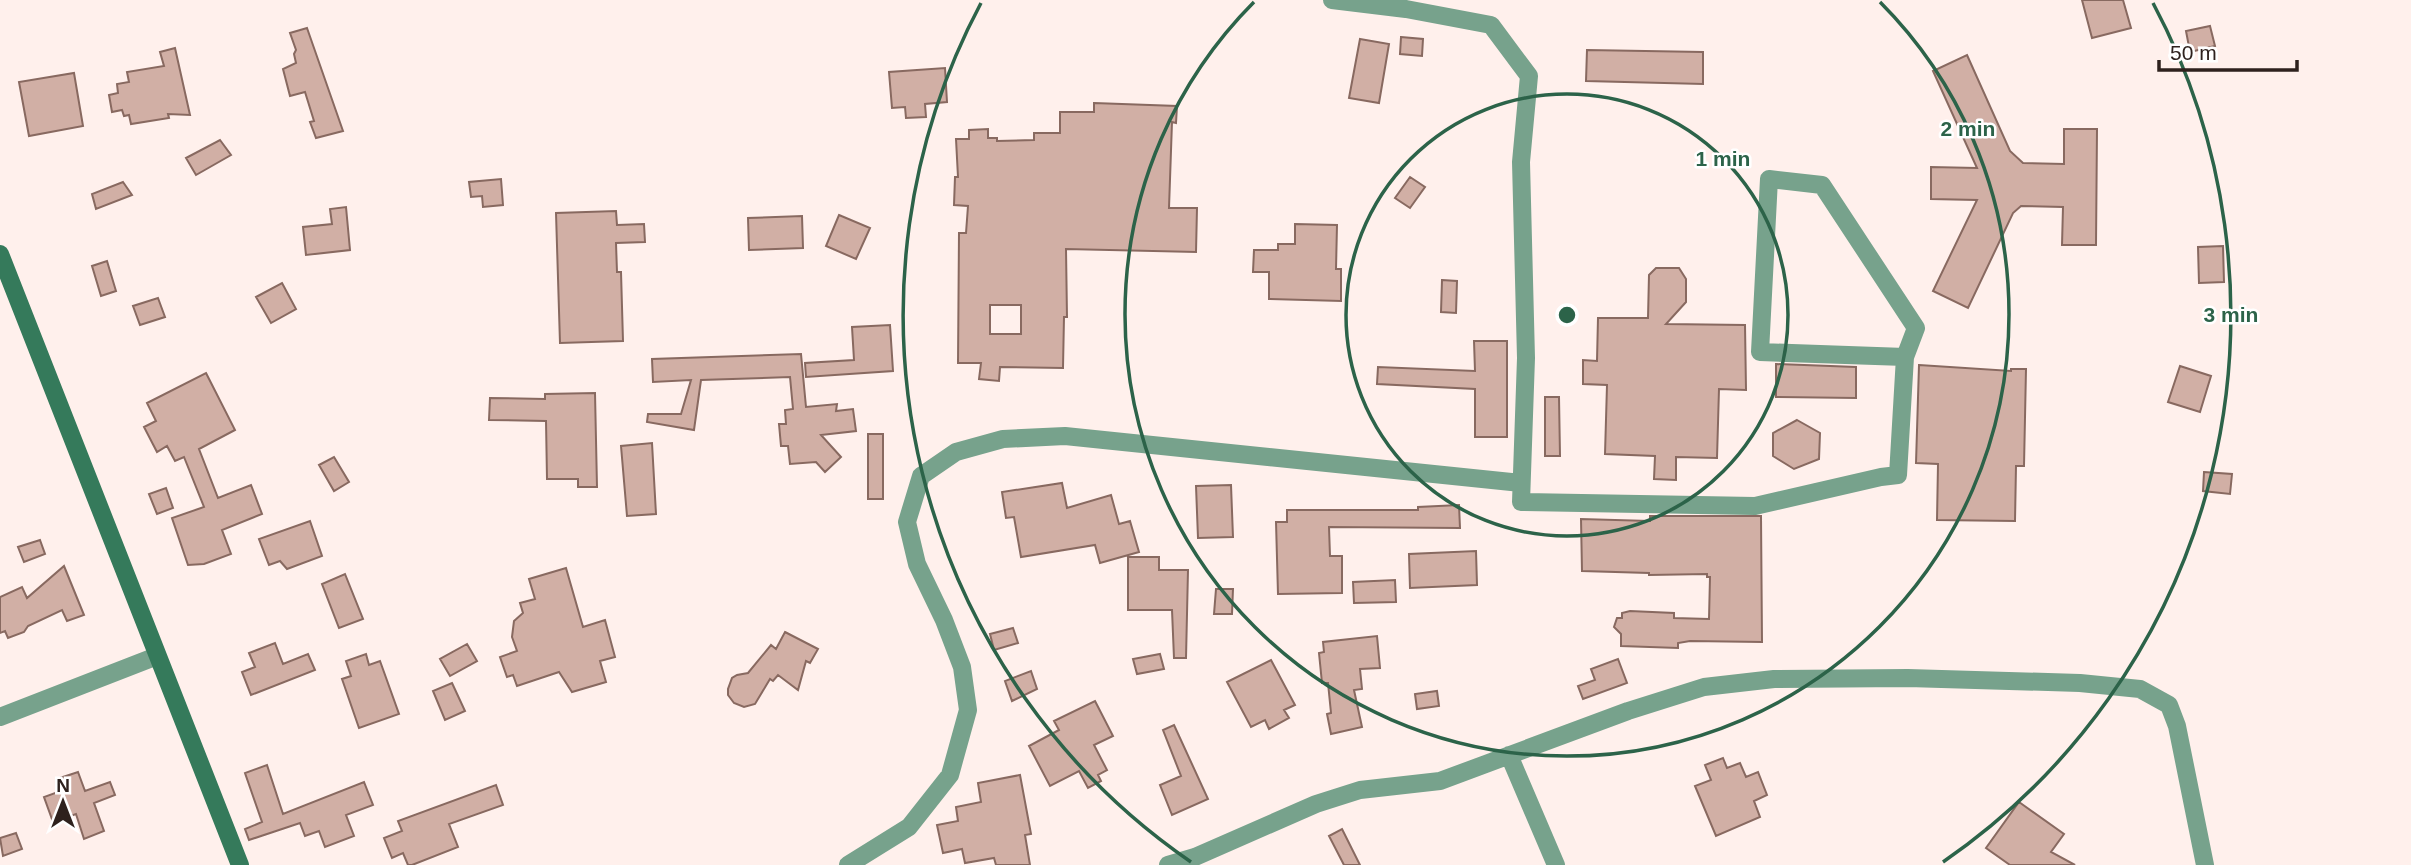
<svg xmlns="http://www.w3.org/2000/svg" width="2411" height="865" viewBox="0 0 2411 865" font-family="Helvetica,sans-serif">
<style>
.building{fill:#d1afa5;stroke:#886960;stroke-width:2;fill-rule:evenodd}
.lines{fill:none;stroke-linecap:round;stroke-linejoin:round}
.minor{stroke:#77a28c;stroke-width:18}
.secondary{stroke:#357a5b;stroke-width:18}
.ring{fill:none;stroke:#2c6349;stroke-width:3.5}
.centre{fill:#2c6349;stroke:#fff;stroke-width:3.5}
.ring-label{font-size:21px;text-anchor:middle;font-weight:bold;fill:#2c6349;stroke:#fff;stroke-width:5;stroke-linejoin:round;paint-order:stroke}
</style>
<rect width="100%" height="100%" fill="#fff0ec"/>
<path class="building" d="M2082 0H2123L2131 28 2092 38Z
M2210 26 2215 46 2190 52 2186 31Z
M307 28 343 131 316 138 310 122 314 121 305 92 290 96 283 69 296 63 294 54 296 50 290 33Z
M1401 37 1423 39 1422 56 1400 54Z
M1360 39 1389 44 1379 103 1349 98Z
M175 48 190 115 168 114 169 118 131 124 129 115 124 116 122 110 112 112 109 95 118 93 117 84 129 82 127 72 164 66 160 52Z
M1587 50 1703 52V84L1586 81Z
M1967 55 2010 151 2023 163 2064 164V129H2097L2096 245H2062L2063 207 2021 206 2013 213 1968 308 1933 291 1977 200 1931 199V167L1977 168 1933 71Z
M945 68 947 102 925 104 926 117 906 118 905 107 892 108 889 72Z
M74 73 83 126 29 136 19 82Z
M1094 103 1177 106 1176 123 1172 122 1169 208H1197L1196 252 1066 249 1067 317H1064L1063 368 1000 367 999 381 979 379 981 363H958L959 233H966L968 206 954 205 955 177H958L956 139H969V130L988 129V138H997V141L1034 140V133H1060V112H1094ZM990 305H1021V334H990Z
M220 140 231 155 196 175 186 158Z
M1410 177 1425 187 1410 208 1395 198Z
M501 179 503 205 483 207 482 196 471 197 469 182Z
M123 182 132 195 96 209 92 194Z
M346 207 350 250 306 255 303 227 332 224 330 209Z
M616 211 617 225 644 224 645 242 616 243 617 272H621L623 341 560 343 556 213Z
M839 215 870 228 856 259 826 246Z
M802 216 803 248 749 250 748 218Z
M1295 224 1337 225 1336 269H1341V301L1269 299V272H1253L1254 250H1278V244H1295Z
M2223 246 2224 282 2199 283 2198 247Z
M107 261 116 291 101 296 92 266Z
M1656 268H1679L1686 279V302L1666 324 1745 325 1746 390 1719 389 1717 458 1676 457V480L1654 479 1655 456 1605 454 1607 385 1583 384V360L1597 361 1598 318H1648L1649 275Z
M1442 280 1457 281 1456 313 1441 312Z
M282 283 296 309 271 323 256 297Z
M158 298 165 317 140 325 133 306Z
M890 325 893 371 806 377 805 363 854 360 852 327Z
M1474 341H1507V437H1475V389L1377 384 1378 367 1475 371Z
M801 354 806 407 837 404 836 411 853 409 856 431 821 435 841 457 825 472 816 462 790 464 788 446H781L779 424H786L785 410 793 409 790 377 701 380 694 430 647 422 648 414H681L691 380 653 382 652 359Z
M1776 364 1856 367V398L1776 397Z
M1919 365 2011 371V369H2026L2024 466H2016L2015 521 1937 520 1938 464 1916 463Z
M2180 366 2211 376 2200 412 2168 402Z
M206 373 235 430 199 449 218 498 251 485 262 514 222 530 231 554 204 564 188 565 172 518 204 507 184 457 175 461 167 446 157 452 144 427 156 421 147 403Z
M595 393 597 487H578V479H547L546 421 489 420 490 398 545 399V394Z
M1545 397H1559L1560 456H1545Z
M1797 420 1820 433 1819 459 1794 469 1773 456V433Z
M868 434H883V499H868Z
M652 443 656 514 627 516 621 446Z
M334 457 349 482 334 491 319 465Z
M2204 472 2232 474 2230 494 2203 491Z
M1062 483 1067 508 1111 495 1119 524 1130 521 1139 552 1100 563 1095 545 1021 557 1014 517 1006 518 1002 492Z
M1231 485 1233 537 1198 538 1196 486Z
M166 488 173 508 157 514 149 494Z
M1459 505 1460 528 1329 527 1330 556H1342V593L1278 594 1276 522H1287V510H1418V507Z
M1650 516H1761L1762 642 1690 641 1678 643V648L1621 646V634L1614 627 1617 618H1622V613L1630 611 1674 613V618L1709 619 1710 577H1707V574L1649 575V573L1582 571 1581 519 1650 521Z
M310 521 322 556 287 569 280 561 269 565 259 539Z
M40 540 45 554 24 562 18 547Z
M1476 551 1477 585 1410 588 1409 554Z
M1128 557H1159V570H1188L1186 658H1174L1172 610H1128Z
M64 566 84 615 67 621 62 610 28 626 24 632 8 638 5 631 0 633V597L22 587 27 598Z
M566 568 583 627 605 620 615 657 600 661 606 682 572 692 559 672 517 686 513 675 507 677 500 657 517 651 512 637 514 621 523 613 520 603 535 599 529 579Z
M345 574 363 619 339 628 322 584Z
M1395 580 1396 602 1354 603 1353 582Z
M1216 589H1233L1232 614H1214Z
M1013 628 1018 643 994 650 990 634Z
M785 632 818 649 810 663 806 661 798 690 778 675 773 681 770 679 755 704 744 707 734 703 728 695V689L732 678 737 675 748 673 771 645 776 649Z
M1377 636 1380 668 1360 669 1362 689 1354 690 1362 727 1331 734 1327 714 1331 713 1328 683H1322L1319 653 1324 652 1323 642Z
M275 643 283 664 308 654 315 670 251 695 242 672 255 667 249 653Z
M467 644 477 661 450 676 440 659Z
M366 654 369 665 380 661 399 714 359 728 342 679 351 676 346 661Z
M1160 654 1164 669 1137 674 1133 659Z
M1618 659 1627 683 1583 699 1578 686 1595 680 1591 669Z
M1271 660 1295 705 1284 710 1289 718 1269 729 1265 720 1251 727 1227 682Z
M1031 671 1037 689 1012 701 1005 681Z
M452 683 465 711 445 720 433 691Z
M1437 691 1439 706 1417 709 1415 694Z
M1095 701 1113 736 1094 745 1107 770 1098 775 1101 781 1088 788 1079 771 1050 786 1029 746 1059 730 1054 721Z
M1174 725 1208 799 1172 815 1160 785 1181 776 1163 730Z
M1723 758 1727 768 1740 763 1746 777 1758 772 1767 795 1754 801 1760 817 1716 836 1695 786 1711 780 1705 765Z
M267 765 283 814 364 782 373 805 346 815 354 836 325 847 319 831 305 836 300 823 249 840 245 829 262 822 245 773Z
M78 772 85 791 110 782 115 795 94 803 104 831 84 839 76 814 53 822 44 797 61 791 57 779Z
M1020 775 1031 834 1025 835 1030 865H996L994 858 965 863 962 849 943 853 937 825 958 821 956 807 981 802 978 783Z
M496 785 503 805 449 824 458 847 412 865H408L403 853 392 858 384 838 402 831 398 821Z
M2019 802 2064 834 2051 852 2075 865H2010L1986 848Z
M1342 829 1360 865H1344L1329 836Z
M16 833 22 849 3 856 0 838Z"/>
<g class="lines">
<path class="minor" d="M1332 0 1406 9 1491 25 1529 76 1521 162 1526 358 1521 502 1755 506 1881 477 1898 475 1905 357 1916 328 1822 185 1769 179 1760 352 1905 357
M0 717 157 656
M1509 755 1556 865
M848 865 909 827 950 775 968 710 962 667 944 620 917 564 907 522 921 476 956 452 1003 439 1065 436 1521 483
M1168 865 1195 857 1316 804 1360 790 1440 781 1628 711 1704 687 1774 679 1908 678 2080 683 2140 689 2169 705 2177 726 2205 865"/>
<path class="secondary" d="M0 254 240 865"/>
</g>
<g class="ring">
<circle cx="1567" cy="315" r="221"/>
<path d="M1880 2A442 442 0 1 1 1254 2"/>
<path d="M1191 862A664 664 0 0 1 981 3M2153 3A664 664 0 0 1 1943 862"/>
</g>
<circle cx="1567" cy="315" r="10" class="centre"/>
<g class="ring-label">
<text x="1968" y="136">2 min</text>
<text x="1723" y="166">1 min</text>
<text x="2231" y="322">3 min</text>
</g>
<g transform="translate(63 802)" stroke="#ffffff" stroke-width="5" paint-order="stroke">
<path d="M0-5L12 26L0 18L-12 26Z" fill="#2e211d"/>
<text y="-10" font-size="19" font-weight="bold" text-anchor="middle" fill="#2e211d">N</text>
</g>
<path d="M2159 60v10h138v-10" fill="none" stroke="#2e211d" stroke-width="3.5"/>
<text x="2170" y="60" font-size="21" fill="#2e211d" stroke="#ffffff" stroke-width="5" paint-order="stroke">50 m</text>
</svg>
